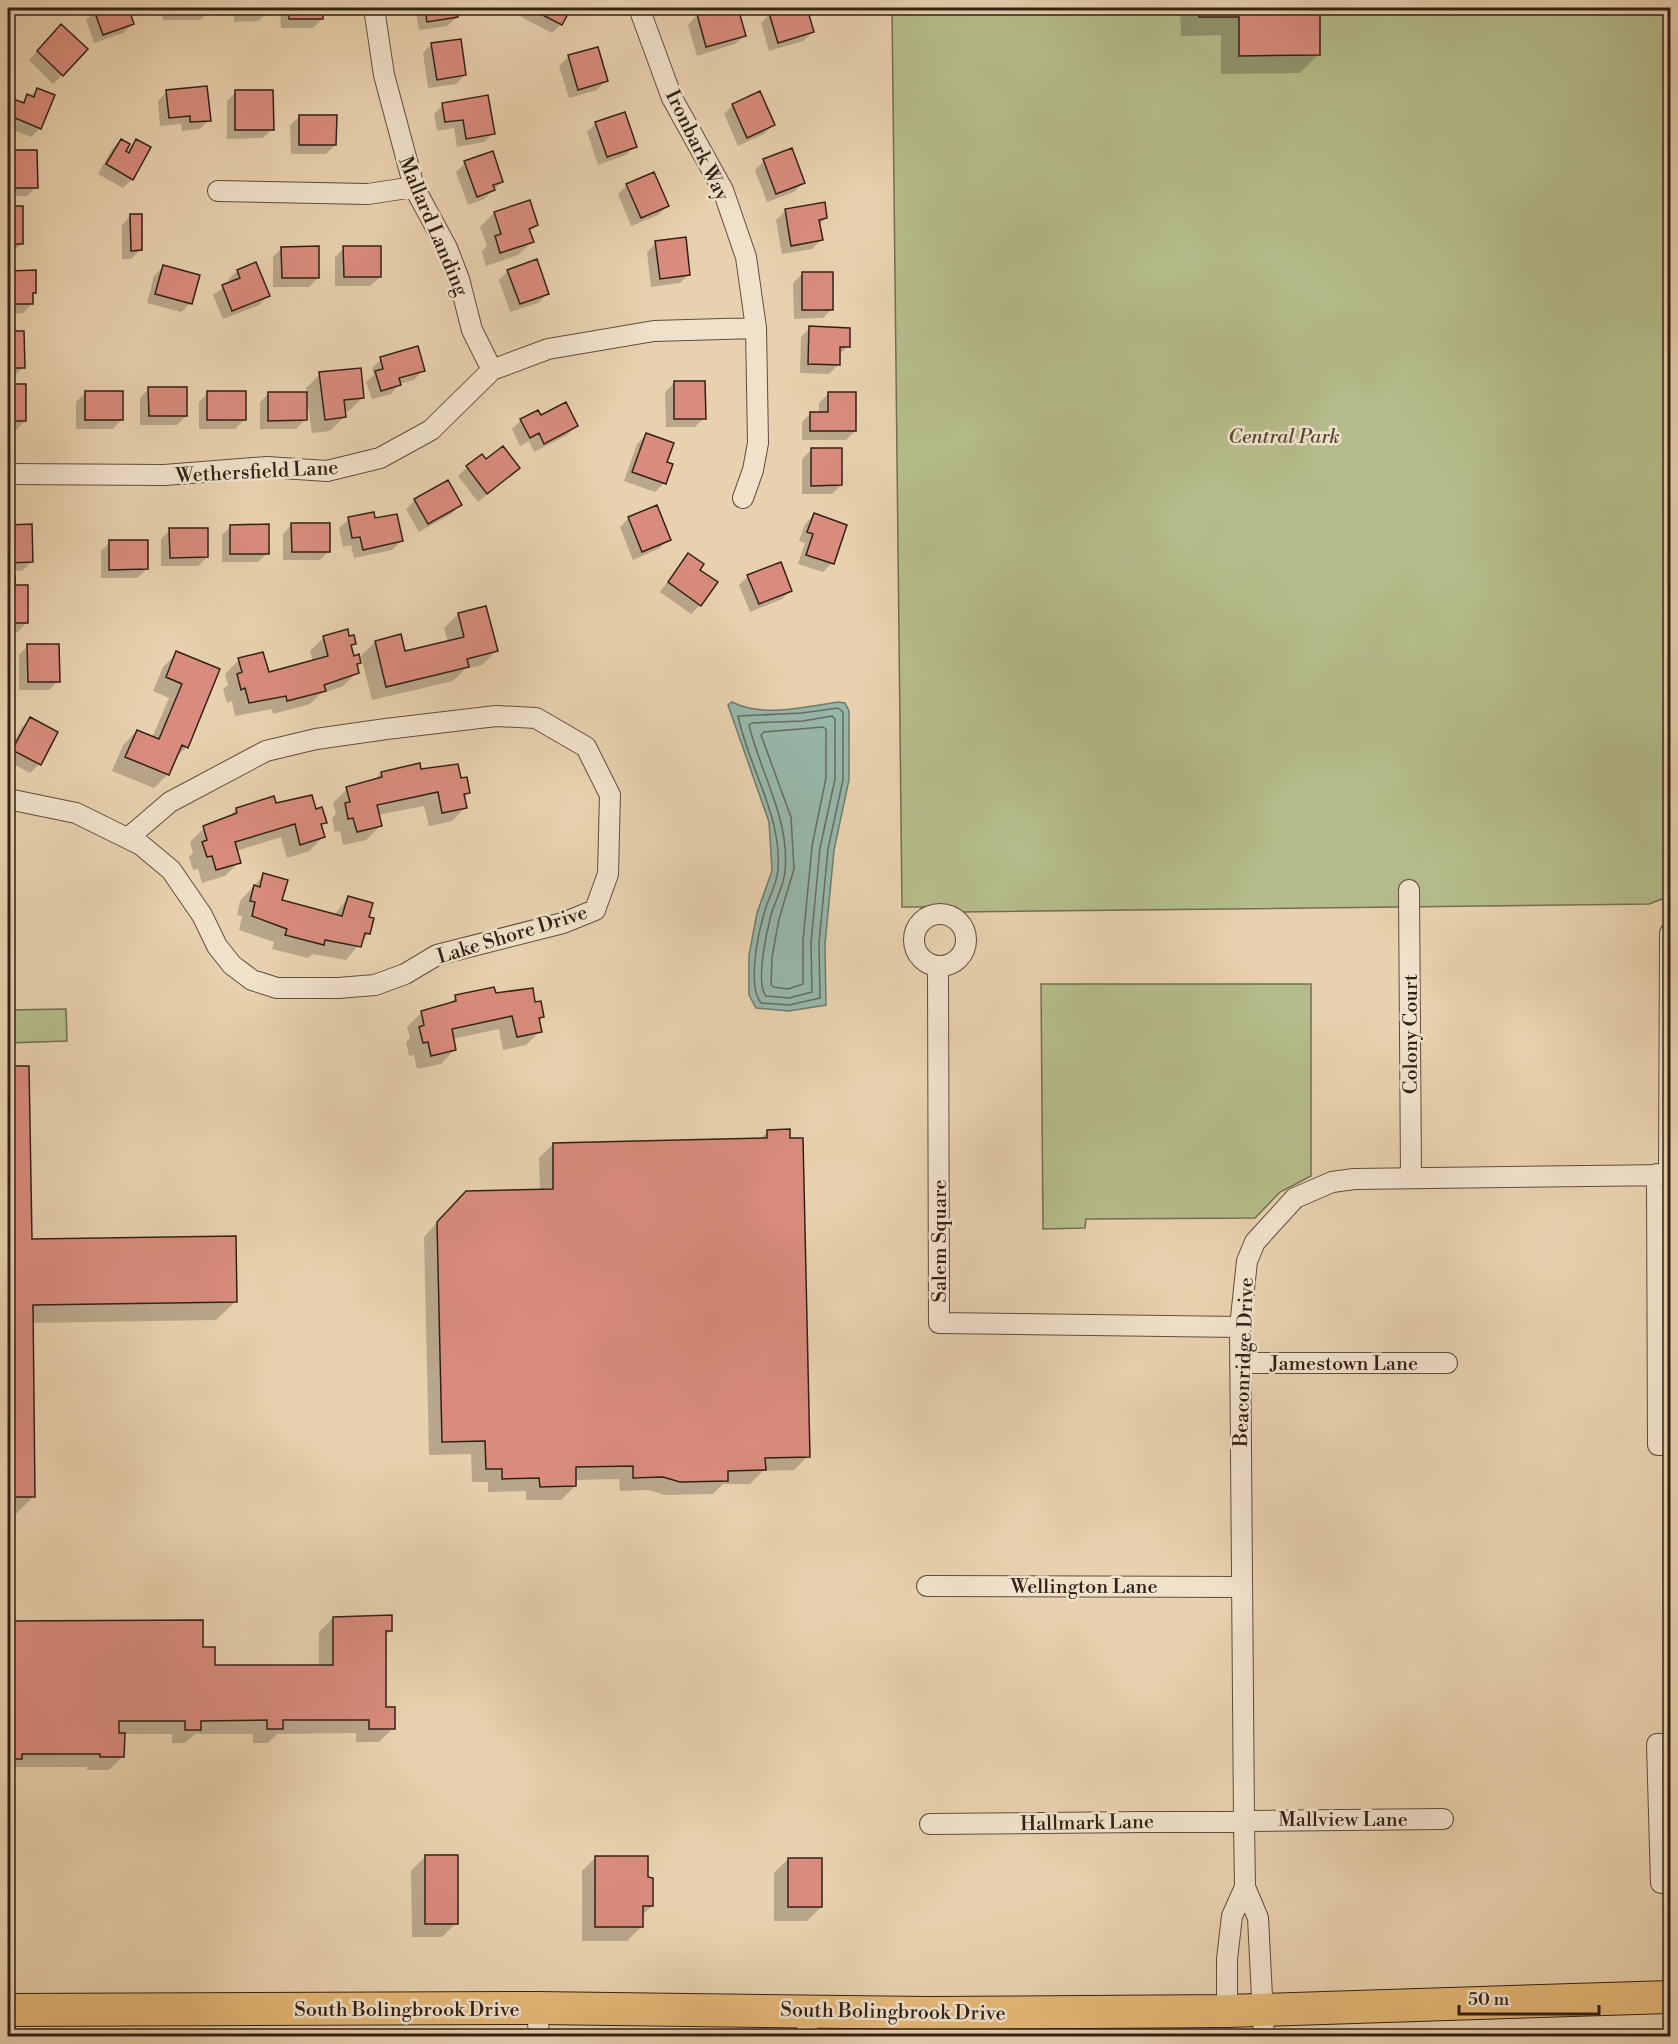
<svg xmlns="http://www.w3.org/2000/svg" width="1678" height="2044" viewBox="0 0 1678 2044" font-family="'Libre Bodoni',serif">
<style>
.green{fill:#b5bc8b;stroke:#746e51;stroke-width:1.5}
.water{fill:#97b7aa;stroke:#6f7b6f;stroke-width:1.5}
.shadow{fill:#0003}
.lines{fill:none;stroke-linecap:round;stroke-linejoin:round}
.shore{stroke:#656c60;stroke-width:1.5}
.building{fill:#d98c7d;stroke:#332117;stroke-width:1.5}
.minor-casing{stroke:#604d3d;stroke-width:22}
.primary-casing{stroke:#332117;stroke-width:34}
.minor{stroke:#f0e1ca;stroke-width:20}
.primary{stroke:#e4b877;stroke-width:32}
.labels{text-anchor:middle;stroke-width:5;stroke-linejoin:round;paint-order:stroke}
.street-label{font-size:20px;fill:#332117;stroke:#f0e1ca}
.park-label{font-size:20px;font-style:italic;fill:#544834;stroke:#f0e1ca}
</style>
<rect width="100%" height="100%" fill="#e8d1ae"/>
<filter id="stains"><feTurbulence type="fractalNoise" baseFrequency=".00333" numOctaves="4"/><feColorMatrix values="0 0 0 0 .2 0 0 0 0 .09 0 0 0 0 .02 0 0 0 .5 -.17"/></filter>
<radialGradient id="worn" r=".72"><stop offset=".6" stop-color="#630" stop-opacity="0"/><stop offset="1" stop-color="#630" stop-opacity=".3"/></radialGradient>
<path class="green" d="M892 8H1670V896L1649 904 961 912 953 907H902Z
M1041 984H1311V1176L1280 1192 1255 1218 1086 1219 1085 1228 1043 1229Z
M66 1009 67 1041 8 1043V1010Z"/>
<path class="water" d="M732 702C763 718 805 707 838 702L845 703 849 711V780L834 850 825 944 826 1005 789 1011 756 1008 749 995V955L757 913 772 871 769 822 728 705Z"/>
<path class="shadow" d="M106 8H131L128 11 132 24 123 33 94 43 86 20 95 11Z
M145 8H209V11L200 20H163L162 9Z
M234 8H268V12L259 21 234 22Z
M280 8H322V19L313 28H281Z
M415 8H455L457 17 447 26 419 30Z
M526 8H569L561 24 552 33 521 17Z
M793 8H805L813 32 803 41 769 51 761 23 770 14Z
M1180 8H1318L1319 54 1300 73 1221 74V35L1181 36Z
M715 10 716 16 745 35 735 44 697 56 688 25 697 15Z
M52 35 62 75 53 84 29 60Z
M432 44 465 75 456 84 428 88 423 53Z
M568 57 606 80 597 90 569 98 559 66Z
M38 90 40 128 31 137 8 128V100L20 103Z
M167 91 209 120 200 129 182 131 181 124 160 126 158 101Z
M236 92 272 129 263 138 227 139V101Z
M443 105 493 133 484 142 457 147 454 128 437 131 434 114Z
M733 105 773 125 764 134 738 146 724 114Z
M300 116 335 145 326 154H291L290 125Z
M596 123 635 146 626 155 598 165 587 132Z
M121 140 125 152 137 140 132 179 123 188 98 174 112 149Z
M36 151V187L27 196H8V152Z
M764 161 803 183 794 192 767 202 755 170Z
M465 163 502 182 484 199 468 205 456 172Z
M654 174 667 206 658 215 631 226 618 194 627 185Z
M529 202 537 225 529 233 532 241 518 255 486 266 482 251 487 246 480 227 494 213Z
M8 208H22V243L13 252H8Z
M785 211 826 218 819 225 821 240 812 249 782 254 776 220Z
M131 215 140 250 131 259H122V225Z
M656 243 689 274 680 283 651 287 647 252Z
M282 248 318 278 309 287H273V257Z
M344 248 380 277 370 286H335V257Z
M163 267 191 303 181 312 147 303 154 276Z
M237 271 268 296 259 305 223 319 213 295 230 283 228 280Z
M508 271 547 294 538 303 510 312 499 280Z
M9 272 35 292 32 295V304L23 313 8 315Z
M802 274 832 309 823 318 794 319 793 283Z
M810 328 848 346 838 356V365L829 374 800 373 801 337Z
M8 332H23V367L14 377H8Z
M381 359 423 370 414 380 399 384 391 394 372 399 366 382 374 375 372 368Z
M320 374 363 397 349 411 344 412V417L330 431 312 433 307 398H305V420L296 429H260V402L269 393H307L306 388Z
M674 383 704 418 695 427H666L665 392Z
M8 385H24L25 421 16 430H8Z
M149 389 186 416 177 425H140V398Z
M85 393 122 419 113 429H76V402Z
M208 393 244 420 235 429H199V402Z
M828 394 855 431 846 440H802V422L811 413H819V403Z
M540 417 576 426 567 435 534 452 529 441 520 446 512 429 521 420Z
M646 435 665 463 664 483 655 492 624 481 637 444Z
M811 450 841 485 832 494H802V459Z
M485 461 518 468 478 502 458 476 467 467Z
M415 500 460 505 451 514 419 532 406 509Z
M814 515 832 563 823 572 798 564 805 543 799 541 805 524Z
M629 518 669 539 660 548 633 560 620 527Z
M349 519 374 520 401 541 392 550 354 558 351 545 343 547 339 528Z
M292 524 329 551 320 560H283V534Z
M8 526H31V562L22 571H8Z
M231 526 267 553 258 562H222V535Z
M170 530 207 557 198 566H161V539Z
M110 542 147 569 137 578H101V551Z
M688 555 698 570 700 605 691 614 660 592Z
M748 576 791 590 782 599 750 612 739 585Z
M8 577H14V587L27 622 18 632H8Z
M458 614 496 651 482 665 465 669 453 681 372 700 361 656 375 642 404 653 448 642 444 628Z
M324 637 348 638 355 643 351 647 353 658 360 662 356 666 357 672 343 686 320 694 310 704 273 714 272 709 235 716 232 701 227 703 223 689 228 685 225 674 239 660 268 674 313 662 310 651Z
M28 646 58 681 49 690H19V655Z
M177 653 218 670 187 747 174 759 168 774 154 788 112 771 123 745 137 731 152 738 169 698 153 691 163 667Z
M30 719 56 732 39 764 30 773 8 761V754L21 728Z
M420 771 469 793 464 798 466 807 452 821 429 826 424 806 378 815 380 826 366 840 343 845 340 831 335 832 332 818 336 814 333 803 347 789 373 781 381 773Z
M275 804 325 822 320 827 323 837 309 851 287 858 281 837 236 851 239 862 225 876 202 883 198 869 193 870 189 857 193 853 190 842 204 828 227 819 236 809Z
M264 875 280 901 333 916 348 898 369 933 346 960 313 954 308 958 272 949 274 942 239 930 242 916 237 915 240 901Z
M495 995 534 1004 543 1017 538 1022 540 1031 526 1045 503 1050 499 1029 452 1039 454 1050 441 1064 417 1069 414 1055 409 1056 406 1042 410 1038 407 1027 421 1013 448 1005 456 997Z
M8 1067H28L30 1240 235 1302 216 1320 31 1323 34 1496 15 1515H8Z
M768 1131 808 1456 794 1470 763 1471 750 1484H723L713 1494 665 1495 648 1490 620 1491 619 1479 574 1480 575 1486 561 1500H526V1491L488 1492V1482H472L471 1454 429 1455 424 1237 452 1206 540 1191 539 1158 553 1144 759 1140Z
M333 1618 391 1630 385 1636 384 1709 393 1728 379 1742H356V1733L277 1734 268 1743H253V1734H195L185 1743H172V1734H123V1756L109 1770H87V1767H11L8 1771V1623L202 1622 201 1649 214 1667H319V1632Z
M425 1857 456 1923 442 1937H412L411 1871Z
M596 1857 647 1879 652 1906 641 1916V1927L627 1941H582V1871Z
M788 1859 821 1907 807 1921H774V1873Z"/>
<g class="lines">
<path class="shore" d="M838 708 843 712V780L828 849 819 943 820 998 789 1005 761 1003C747 986 758 934 764 914 767 900 777 885 778 870 782 815 749 769 738 716L802 713Z
M832 716 835 719V779L820 848 811 943 812 992 789 998 766 996C755 984 767 930 771 915 775 901 784 886 785 871 790 819 761 775 749 725L752 723 803 721Z
M823 727 826 729V778L812 846 803 941V984L788 989 774 987 771 985 772 957 779 919 794 869 791 817 761 735 764 732Z"/>
</g>
<path class="building" d="M101 8H133L129 9 134 24 103 35 94 10Z
M171 8H211V12H171Z
M242 8H269L270 13H242Z
M289 8H323V19H289Z
M425 8H457L458 17 427 22Z
M529 8H571L562 25Z
M716 8 717 14 738 8 746 36 706 47 697 14Z
M807 8 814 32 778 43 769 13 785 8Z
M1199 8H1320V55L1239 56V17H1199Z
M61 24 88 49 63 76 37 51Z
M461 39 466 75 437 80 431 43Z
M598 47 608 81 578 90 568 55Z
M207 86 211 121 190 122V116L169 118 166 90Z
M37 88 55 95 41 129 8 115V97L24 103 27 94 34 97Z
M235 90H273L274 130H235Z
M760 91 775 125 747 138 732 104Z
M488 95 495 134 466 139 463 120 445 122 442 103Z
M625 112 637 147 607 157 595 122Z
M299 115H337L336 145H299Z
M121 139 130 144 126 151 129 153 136 139 151 147 133 180 106 164Z
M792 148 805 183 776 194 763 159Z
M8 150H37L38 188H8Z
M493 151 503 182 493 185 495 190 477 197 464 161Z
M654 172 669 206 641 218 626 184Z
M530 200 538 225 529 229 534 242 500 253 495 236 501 234 494 212Z
M825 202 827 218 819 220 823 240 791 246 785 209Z
M8 206H23V244H8Z
M130 214H142V250L131 251Z
M686 237 690 275 660 279 655 241Z
M319 246V278H282L281 247Z
M343 246H381V277H344Z
M537 259 549 294 520 304 507 270Z
M256 262 270 296 232 311 222 285 240 278 237 270Z
M163 265 200 275 192 304 155 294Z
M36 270V293H33V304H13V312H8L9 271Z
M802 272H833V310H802Z
M809 326 850 328V347H840V365L808 364Z
M8 331H24L25 368H8Z
M418 346 425 371 399 378 401 385 381 391 375 371 383 369 380 357Z
M361 368 364 398 344 400 346 417 325 420 319 372Z
M674 381H705L706 419H674Z
M8 384H26V421H8Z
M148 387H187V416H149Z
M85 391H123V420H85Z
M207 391H246V420H207Z
M268 392H307V420L268 421Z
M828 392H856V431H810V412H828Z
M566 402 578 426 544 444 539 433 530 438 520 419 538 410 541 415Z
M646 433 674 443 667 462 673 464 666 484 632 472Z
M503 446 520 468 487 494 466 466 482 454 486 459Z
M811 448H842V485L811 486Z
M448 480 462 505 428 524 414 499Z
M657 505 671 540 642 552 628 517Z
M374 512 375 518 397 514 403 541 363 550 360 537 352 538 348 517Z
M814 513 847 525 834 564 806 555 813 534 807 532Z
M291 523H330V552H292Z
M32 524 33 562 8 563V525Z
M269 524V554H230V525Z
M169 528H208V557L170 558Z
M109 540H148V569L109 570Z
M688 553 704 564 700 570 718 582 701 606 668 582Z
M781 562 792 591 759 604 747 575Z
M8 575H15V585H28V623H8Z
M486 606 498 651 467 659 469 667 386 687 375 641 401 634 405 651 464 637 458 613Z
M348 629 349 636 354 635 356 644 351 645 354 656 359 654 361 663 357 664 359 673 324 685 326 691 287 701 286 696 249 703 245 688 241 690 237 674 242 672 238 658 263 652 269 672 328 656 323 636Z
M27 644H59L60 682H28Z
M176 651 220 669 188 748 182 745 169 775 125 757 137 730 159 739 182 684 166 677Z
M30 717 58 732 41 765 12 750Z
M420 763 421 769 458 764 461 778 467 777 470 793 464 794 467 808 442 813 438 792 377 805 382 826 357 832 353 818 348 819 345 803 350 802 346 787 382 777 381 772Z
M312 795 316 809 322 807 327 823 321 824 325 837 300 845 295 824 235 842 241 863 216 870 212 856 207 857 202 842 207 840 203 826 237 813 236 808 274 796 276 803Z
M263 873 288 880 282 900 342 916 348 896 373 903 369 917 374 918 370 934 365 933 361 947 325 940 324 945 285 935 287 929 252 916 255 902 250 901 254 885 260 887Z
M494 987 496 993 533 988 535 1002 541 1001 544 1017 539 1018 542 1032 517 1037 512 1016 452 1029 456 1050 431 1056 428 1042 423 1043 419 1027 424 1025 421 1011 456 1001 455 995Z
M8 1066H29L32 1239 236 1236 237 1302 33 1305 35 1497H8Z
M790 1129V1138H803L810 1457 765 1458 766 1470 728 1471V1481L680 1482 663 1477 633 1478V1466L576 1467V1486L540 1487 539 1478 502 1479V1469H486L485 1441 442 1442 437 1222 466 1191 553 1189V1143L767 1138V1130Z
M392 1615V1631H386V1707H395V1729H369V1720H283V1729H267V1720L201 1721V1730H185V1721H119V1733H125L124 1757H100V1754H22V1759H8V1621L203 1620V1647H215V1665H333V1617Z
M425 1855H458V1924H425Z
M595 1856H648V1877L653 1878V1906H643V1927H595Z
M788 1858H822V1907H788Z"/>
<g class="lines">
<g class="minor-casing">
<path id="minor" d="M374 8 384 75 414 187 447 248 459 279 472 330 492 370
M639 8 672 98 723 190 746 257 756 328 758 443 753 470 743 498
M218 191 368 194 414 187
M8 474 164 475 267 467 327 471 380 458 431 430 492 370 548 349 654 331 756 328
M8 799 76 813 141 845 171 870 202 915 217 946 232 965 252 980 277 988H338L375 985 405 974 437 955 563 923 595 910 608 874 610 795 586 747 536 718 496 716 386 729 316 739 266 751 170 802 128 838
M1409 890 1411 1178
M914 940a26 26 0 1 1 52 0a26 26 0 1 1-52 0Z
M938 966 939 1323 1240 1327
M1657 1174 1658 1445H1670
M1669 1175 1670 933
M1240 1363H1447
M927 1586 1241 1587
M930 1824 1443 1819
M1661 1883 1657 1744H1670
M537 2008 539 2036
M1227 2011V1959L1232 1916 1245 1887
M807 2036 808 2010
M1264 2036 1258 1918 1245 1887 1244 1820 1240 1327 1247 1261 1255 1242 1295 1198 1332 1182 1354 1179 1670 1175"/>
</g>
<g class="primary-casing">
<path id="primary" d="M8 2010 537 2008 928 2013 1227 2011 1670 1997"/>
</g>
<use href="#minor" class="minor"/>
<use href="#primary" class="primary"/>
</g>
<g class="labels">
<g class="street-label">
<text transform="translate(698 145) rotate(64)" y="7">Ironbark Way</text>
<text transform="translate(434 226) rotate(67)" y="7">Mallard Landing</text>
<text transform="translate(257 471) rotate(-3)" y="7">Wethersfield Lane</text>
<text transform="translate(512 934) rotate(-17)" y="7">Lake Shore Drive</text>
<text transform="translate(1410 1034) rotate(-90)" y="7">Colony Court</text>
<text transform="translate(939 1241) rotate(-90)" y="7">Salem Square</text>
<text transform="translate(1243 1362) rotate(-88)" y="7">Beaconridge Drive</text>
<text x="1344" y="1370">Jamestown Lane</text>
<text x="1084" y="1593">Wellington Lane</text>
<text x="1343" y="1826">Mallview Lane</text>
<text transform="translate(1087 1822) rotate(-1)" y="7">Hallmark Lane</text>
<text x="407" y="2016">South Bolingbrook Drive</text>
<text transform="translate(893 2011) rotate(1)" y="7">South Bolingbrook Drive</text>
</g>
<g class="park-label">
<text x="1284" y="443">Central Park</text>
</g>
</g>
<rect width="1678" height="2044" fill="none" stroke="#e8d1ae" stroke-width="30"/>
<rect x="9" y="9" width="1660" height="2026" fill="none" stroke="#332117" stroke-width="3"/>
<rect x="15" y="15" width="1648" height="2014" fill="none" stroke="#332117" stroke-width="1.5"/>
<path d="M1459 2005v9h140v-9" fill="none" stroke="#332117" stroke-width="3"/>
<text x="1468" y="2005" font-size="18" fill="#332117" stroke="#f0e1ca" stroke-width="4.5" paint-order="stroke">50 m</text>
<rect width="100%" height="100%" filter="url(#stains)"/>
<rect width="100%" height="100%" fill="url(#worn)"/>
</svg>
